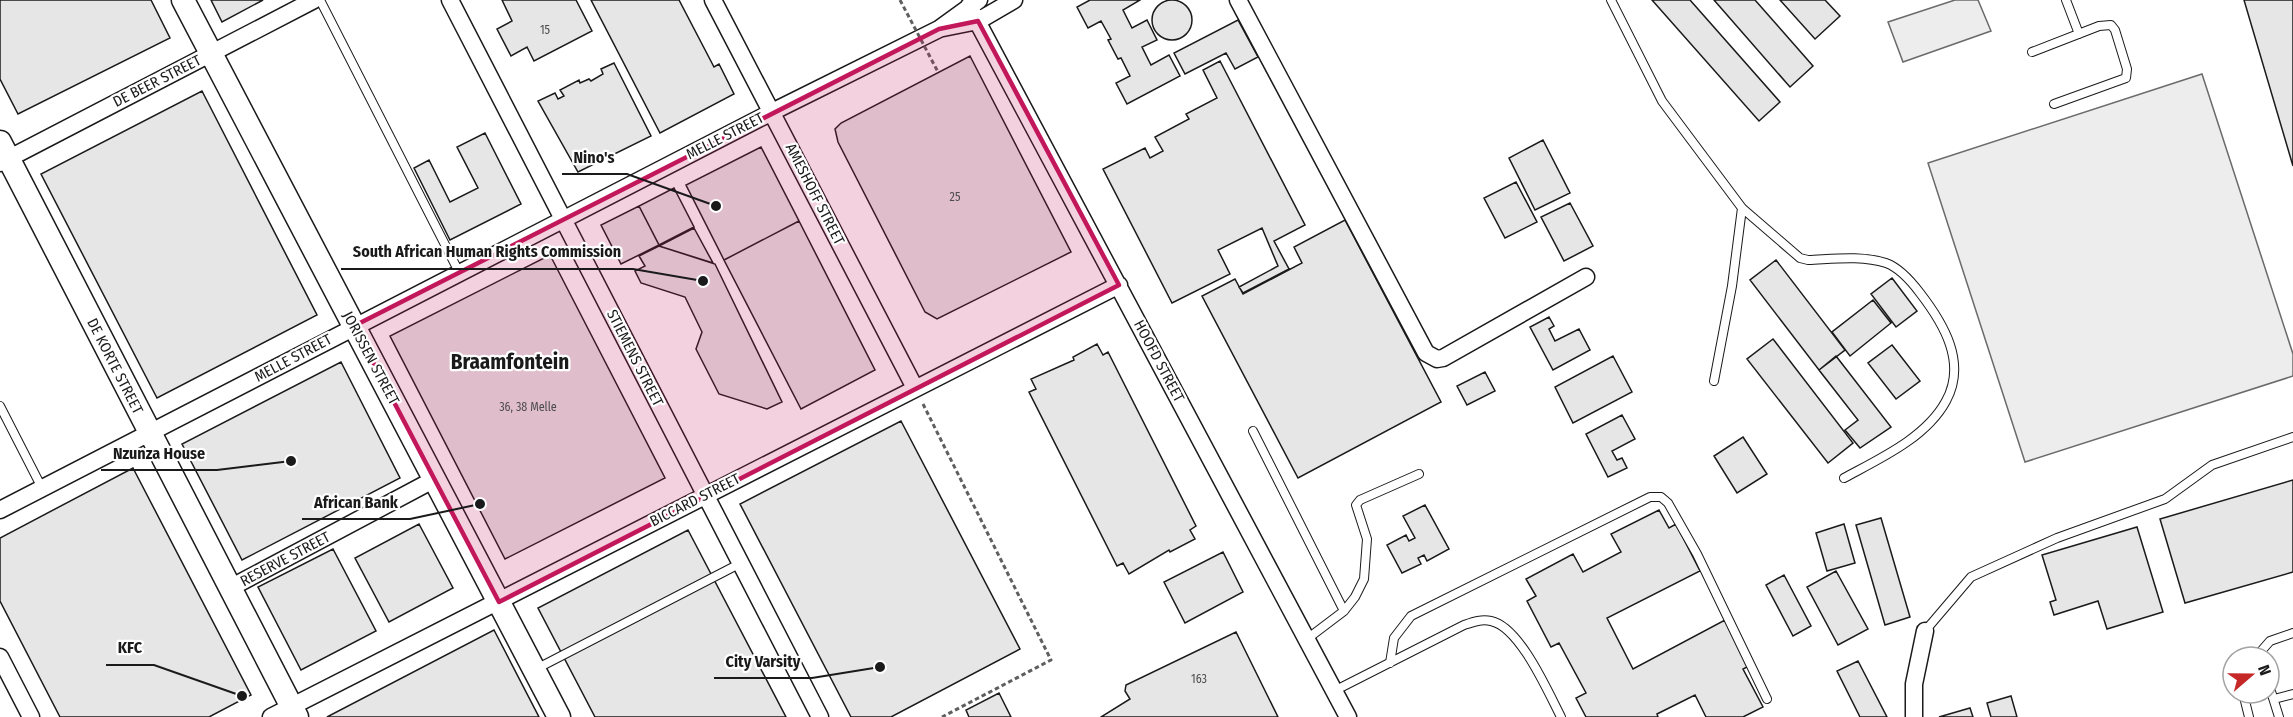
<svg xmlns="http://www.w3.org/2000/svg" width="2293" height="717" viewBox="0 0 2293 717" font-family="'Fira Sans Condensed',sans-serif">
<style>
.built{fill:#ededed;stroke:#6a6a6a;stroke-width:1.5}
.building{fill:#e6e6e6;stroke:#1a1a1a;stroke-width:1.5}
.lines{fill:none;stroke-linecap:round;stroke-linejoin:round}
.lane-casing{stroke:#1a1a1a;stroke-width:10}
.street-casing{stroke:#1a1a1a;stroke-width:19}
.secondary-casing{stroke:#1a1a1a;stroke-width:25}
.path{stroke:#5f5f5f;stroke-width:3;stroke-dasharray:4.5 3;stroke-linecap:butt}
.lane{stroke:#fff;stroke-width:8}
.street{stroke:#fff;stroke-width:16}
.secondary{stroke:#fff;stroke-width:22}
.path-bridge{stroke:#5f5f5f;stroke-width:3;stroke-dasharray:4.5 3;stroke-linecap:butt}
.marked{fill:#c2185b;fill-opacity:0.2;stroke:#c2185b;stroke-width:4.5;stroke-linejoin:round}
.labels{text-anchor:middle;stroke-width:4.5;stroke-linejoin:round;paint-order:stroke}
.number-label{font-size:12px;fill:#4d4d4d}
.street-label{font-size:15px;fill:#1a1a1a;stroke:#fff}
.district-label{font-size:21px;font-weight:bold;fill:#1a1a1a;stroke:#fff}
.leader{fill:none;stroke:#1a1a1a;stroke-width:2}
.callout-dot{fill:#1a1a1a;stroke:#fff;stroke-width:2}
.callout-label{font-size:16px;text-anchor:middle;font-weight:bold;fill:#1a1a1a;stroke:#fff;stroke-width:4.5;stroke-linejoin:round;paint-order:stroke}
</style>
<rect width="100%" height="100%" fill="#fff"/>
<path class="built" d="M1955 0H1978L1991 31 1903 62 1888 22Z
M2202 74 2293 354V376L2025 462 1928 163Z"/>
<path class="building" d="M1152 20a20 20 0 1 1 40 0a20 20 0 1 1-40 0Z
M0 0H151L170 38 18 114 0 79Z
M211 0H263L222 22Z
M502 0H576L592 31 534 61 527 47 511 56 497 29 512 21Z
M591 0H679L714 67 719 64 734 94 660 133Z
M1090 0H1140L1123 10 1132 28 1147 20 1157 40 1142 47 1151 65 1169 55 1180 76 1127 104 1116 83 1130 76 1121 58 1118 59 1108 40 1111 39 1101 21 1088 28 1077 7Z
M1652 0H1690L1780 102 1759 121Z
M1714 0H1755L1813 66 1790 87Z
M1780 0H1825L1840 16 1815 39Z
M2244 0H2293V166Z
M1238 20 1258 57 1235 69 1226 53 1185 74 1174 53Z
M970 56 1071 252 937 319 925 312 838 142 835 129 841 123Z
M1220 61 1305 225 1274 241 1289 269 1243 293 1239 287 1278 266 1262 228 1218 250 1230 274 1172 303 1103 169 1145 148 1150 158 1163 151 1155 137 1189 119 1186 114 1217 98 1203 70Z
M614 63 651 136 578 172 538 101 555 93 558 99 564 96 560 90 579 80 580 83 589 79 591 81 603 74 601 69Z
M202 91 317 315 157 398 41 174Z
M485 133 521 204 450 240 414 168 429 160 450 202 478 188 457 147Z
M1543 140 1570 193 1535 210 1509 158Z
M761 147 799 221 724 260 686 185Z
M1516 182 1537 222 1505 238 1484 198Z
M674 188 694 227 659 245 639 206Z
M1570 203 1593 246 1564 261 1541 217Z
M639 206 659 245 621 264 601 225Z
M1345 220 1441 402 1298 478 1202 296 1235 279 1243 294 1302 263 1294 247Z
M799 221 875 370 801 409 724 260Z
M694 228 713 263 659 246Z
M659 246 715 264 782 402 767 409 719 394 696 349 702 332 685 297 641 283 635 271 645 266 639 256Z
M550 255 665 478 505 559 390 336Z
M1776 260 1845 350 1819 370 1750 280Z
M1892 278 1917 311 1896 327 1871 294Z
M1873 300 1891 323 1850 356 1832 332Z
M1549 317 1554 326 1549 329 1555 341 1579 329 1590 350 1553 370 1530 327Z
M1773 339 1853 443 1828 463 1747 359Z
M1097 344 1103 355 1108 352 1196 526 1190 530 1195 539 1170 552 1169 550 1129 574 1123 563 1117 566 1029 392 1036 389 1031 379 1074 360 1073 357Z
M1892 345 1920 381 1896 399 1868 363Z
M1613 356 1632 392 1573 423 1555 387Z
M1836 356 1891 427 1860 448 1845 430 1858 420 1819 370Z
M341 362 400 478 242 560 182 444Z
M1485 372 1495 391 1467 405 1457 386Z
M1622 415 1635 439 1612 451 1617 460 1622 458 1627 468 1608 477 1586 434Z
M901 421 1020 649 891 717H851L740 504Z
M1743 437 1767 474 1737 493 1714 456Z
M133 468 251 695 209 717H60L0 601V538Z
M2293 480V572L2185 603 2160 519Z
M1425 505 1449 549 1427 561 1424 555 1418 558 1421 564 1402 573 1387 545 1406 535 1409 541 1415 538 1403 516Z
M1659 510 1669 528 1676 524 1700 571 1607 618 1633 669 1725 620 1749 666 1743 669 1763 707 1743 717H1706L1695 695 1657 714 1658 717H1586L1576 698 1586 693 1559 643 1551 647 1527 601 1536 596 1526 579 1573 554 1583 572 1621 552 1611 534Z
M1881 518 1910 617 1885 625 1856 525Z
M419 524 453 588 389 622 355 558Z
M1844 524 1855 563 1827 571 1816 533Z
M2137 527 2163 612 2107 629 2098 601 2054 615 2050 602 2056 600 2042 555Z
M688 530 786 717H595L538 608Z
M333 549 376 631 301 670 258 587Z
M1223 552 1243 592 1185 623 1164 582Z
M1836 571 1868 629 1838 645 1807 587Z
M1784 575 1811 626 1793 636 1766 585Z
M494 630 539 717H327Z
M1236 632 1278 717H1101L1130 699 1125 691 1126 685Z
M1858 661 1887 717H1860L1837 671Z
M999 693 1011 717H969L966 710Z
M2011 696 2017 717H1991L1987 703Z
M1970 708 1973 717H1939Z"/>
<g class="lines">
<g class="lane-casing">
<path id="lane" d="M320 0 459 272
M1611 0 1662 101 1742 208 1732 286 1714 381
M2066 0 2079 34
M2032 52 2099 26 2111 25 2115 30 2127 69 2126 78 2054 104
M1742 208 1800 258 1808 260C1833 259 1862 255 1886 263 1900 268 1911 281 1920 293 1944 324 1967 363 1946 401 1926 438 1879 459 1844 478
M0 406 42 488
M1253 431 1344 611
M1925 631 1971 577 2057 538 2165 499 2212 465 2293 437
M1307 639 1344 611 1355 597 1364 579 1367 539 1356 505 1360 500 1419 474
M2256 657 2270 641 2293 633
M1390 663 1394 638 1411 616 1650 497H1661L1668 503 1697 554 1767 699
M536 669 741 563
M2269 685 2279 717
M1334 691 1464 625C1473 622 1481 619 1491 621 1520 627 1548 692 1561 717
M2243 693 2249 717
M2274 699 2293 694"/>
</g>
<g class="street-casing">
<path id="street" d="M450 0 820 717
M713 0 915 388
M1238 0 1426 353 1437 359 1443 358 1586 277
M969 6 1348 717
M943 28 978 21 1014 0
M0 163 314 0
M0 510 772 112 939 29 979 0
M230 588 435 479
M0 657 31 717
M271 717 1119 285
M1914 717V684L1925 631"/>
</g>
<g class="secondary-casing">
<path id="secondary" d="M183 0 559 717
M0 142 297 717"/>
</g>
<path class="path" d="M923 404 1051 660 942 717"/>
<use href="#lane" class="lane"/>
<use href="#street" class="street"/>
<use href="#secondary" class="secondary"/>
<path class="path-bridge" d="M900 0 938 72"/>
</g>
<path class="marked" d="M978 21 1119 285 499 602 354 326 939 29Z"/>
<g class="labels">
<g class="number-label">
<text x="545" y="34">15</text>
<text x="955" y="201">25</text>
<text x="528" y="411">36, 38 Melle</text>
<text x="1199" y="683">163</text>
</g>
<g class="street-label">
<text transform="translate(157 81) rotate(-27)" y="5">DE BEER STREET</text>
<text transform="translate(725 136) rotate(-27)" y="5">MELLE STREET</text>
<text transform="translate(815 194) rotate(63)" y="5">AMESHOFF STREET</text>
<text transform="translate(293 358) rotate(-28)" y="5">MELLE STREET</text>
<text transform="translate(371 358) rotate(62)" y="5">JORISSEN STREET</text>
<text transform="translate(635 358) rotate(63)" y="5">STIEMENS STREET</text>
<text transform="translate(1159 361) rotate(62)" y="5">HOOFD STREET</text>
<text transform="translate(115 366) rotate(63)" y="5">DE KORTE STREET</text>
<text transform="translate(695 500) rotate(-27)" y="5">BICCARD STREET</text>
<text transform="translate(285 559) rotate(-28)" y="5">RESERVE STREET</text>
</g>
<g class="district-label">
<text x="510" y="369">Braamfontein</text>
</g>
</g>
<path class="leader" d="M716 206L627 174H562M703 281L633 269H341M291 461L217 470H101M480 504L410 519H302M242 696L154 665H106M880 667L812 678H714"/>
<g class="callout-dot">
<circle cx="716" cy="206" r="6"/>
<circle cx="703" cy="281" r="6"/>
<circle cx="291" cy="461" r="6"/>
<circle cx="480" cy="504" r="6"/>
<circle cx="242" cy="696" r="6"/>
<circle cx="880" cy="667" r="6"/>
</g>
<g class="callout-label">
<text x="594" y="163">Nino's</text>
<text x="487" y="257">South African Human Rights Commission</text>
<text x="159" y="459">Nzunza House</text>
<text x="356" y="508">African Bank</text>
<text x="130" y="653">KFC</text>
<text x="763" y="667">City Varsity</text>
</g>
<g transform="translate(2251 675) rotate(70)"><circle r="28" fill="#ffffff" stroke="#a3a3a3" stroke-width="1.5"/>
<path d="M0-4.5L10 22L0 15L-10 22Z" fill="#c62828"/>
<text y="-9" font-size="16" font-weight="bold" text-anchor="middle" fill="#1a1a1a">N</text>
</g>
</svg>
